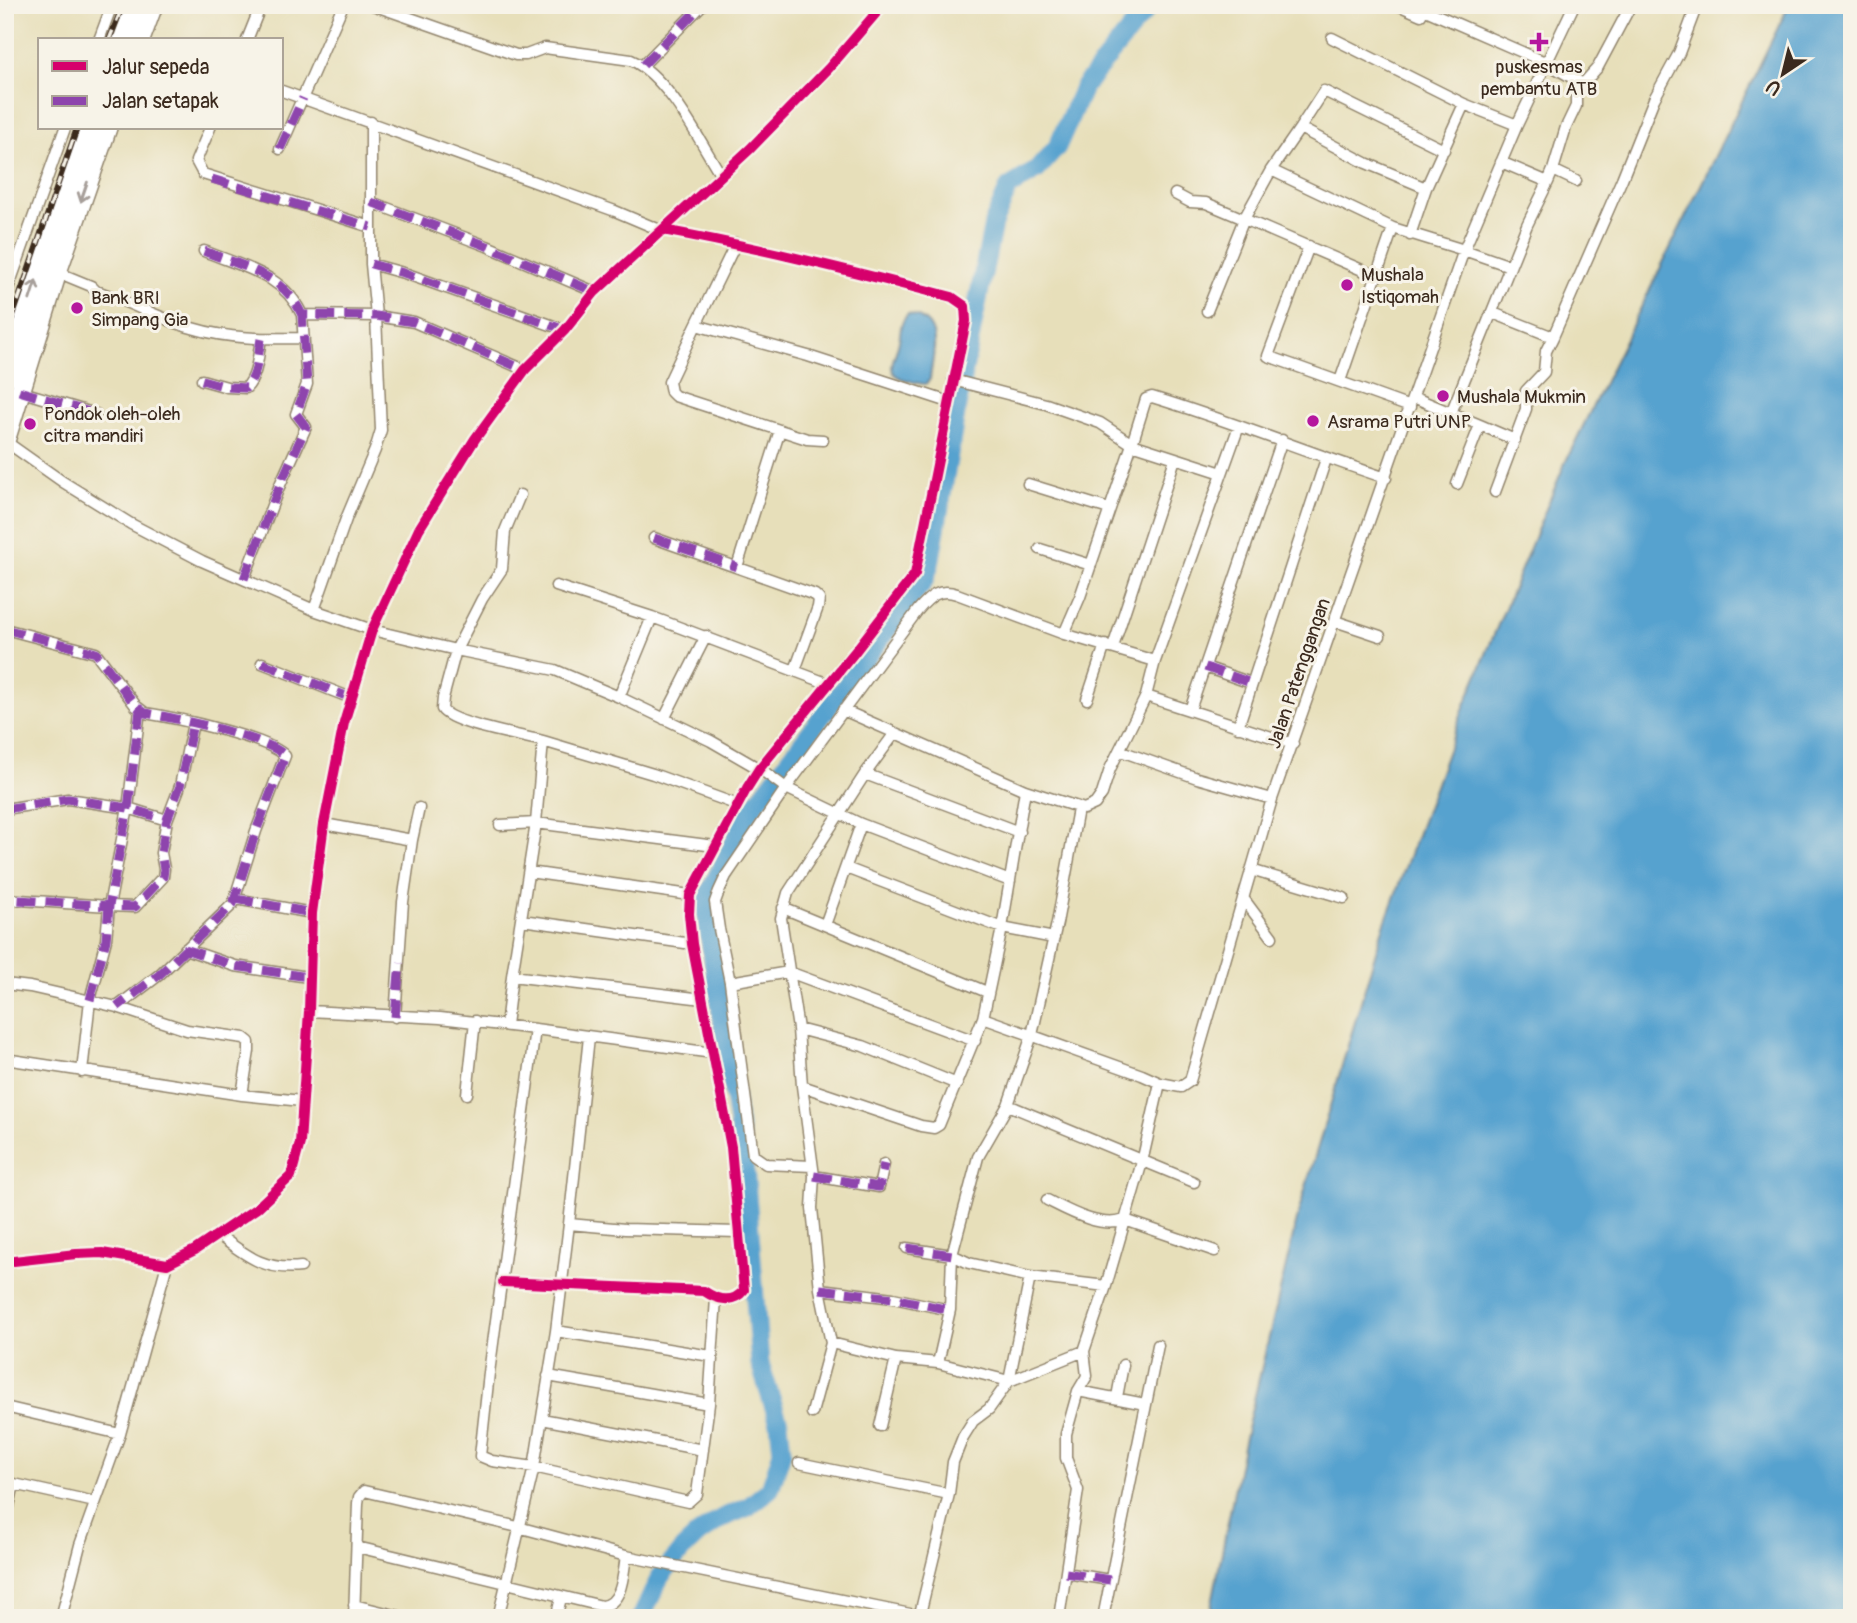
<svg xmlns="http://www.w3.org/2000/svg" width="1857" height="1623" viewBox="0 0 1857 1623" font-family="Pangolin,sans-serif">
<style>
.water{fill:#57a2cf;stroke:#496676;stroke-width:2}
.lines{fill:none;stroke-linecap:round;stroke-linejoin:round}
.river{stroke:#57a2cf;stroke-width:19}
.street-casing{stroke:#91846c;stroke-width:13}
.highway-casing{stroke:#91846c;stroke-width:22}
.street{stroke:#fff;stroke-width:10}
.highway{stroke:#fff;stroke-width:19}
.rail-casing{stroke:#3b2a1e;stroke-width:6}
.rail{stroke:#f7f3e8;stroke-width:3.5;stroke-dasharray:10;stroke-linecap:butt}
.quiet{stroke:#8e44ad;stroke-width:9;stroke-dasharray:18 9;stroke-linecap:butt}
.cycleway-casing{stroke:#f7f3e8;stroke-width:15}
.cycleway{stroke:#d6006c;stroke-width:10}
.oneway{stroke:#a79f9a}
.poi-dot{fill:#b5179e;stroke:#f7f3e8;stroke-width:2.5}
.labels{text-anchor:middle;stroke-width:6;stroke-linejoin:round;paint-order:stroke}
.poi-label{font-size:19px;fill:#3b2a1e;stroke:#f7f3e8;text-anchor:start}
.street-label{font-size:19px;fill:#3b2a1e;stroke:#f7f3e8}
</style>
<rect width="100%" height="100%" fill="#f7f3e8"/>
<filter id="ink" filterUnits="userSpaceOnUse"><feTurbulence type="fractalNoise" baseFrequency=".0143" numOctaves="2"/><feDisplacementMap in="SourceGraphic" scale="14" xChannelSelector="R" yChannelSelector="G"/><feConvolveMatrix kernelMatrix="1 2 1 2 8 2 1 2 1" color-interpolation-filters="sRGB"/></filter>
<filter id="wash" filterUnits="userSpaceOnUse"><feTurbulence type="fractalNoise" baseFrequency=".00686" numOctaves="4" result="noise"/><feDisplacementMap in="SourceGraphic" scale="28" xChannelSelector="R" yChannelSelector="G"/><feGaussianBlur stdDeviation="1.57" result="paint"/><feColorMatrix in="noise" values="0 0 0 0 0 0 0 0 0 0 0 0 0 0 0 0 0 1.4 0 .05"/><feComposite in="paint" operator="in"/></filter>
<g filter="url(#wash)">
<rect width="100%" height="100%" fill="#e7dfba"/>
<path class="water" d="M1789 5H1852V1618H1209L1243 1446 1300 1207 1382 931 1462 712 1565 463Z
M908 314C945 321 933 352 930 379L926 384C918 384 911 381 903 379 882 372 897 356 899 341 901 330 900 322 908 314Z"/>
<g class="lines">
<path class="river" d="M641 1618 660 1577 683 1549 698 1535 722 1518 748 1507 770 1489 782 1452 779 1423 760 1364 745 1168 704 903 746 817 924 581 930 564 960 390 993 224 1009 187 1037 170 1057 147 1083 88 1150 5"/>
</g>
</g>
<g filter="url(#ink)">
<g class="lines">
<g class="street-casing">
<path id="street" d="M373 5 516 55H526L545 48 631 60C668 76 700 142 721 175
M1398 5 1421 15
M1414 5 1545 62 1583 84 1576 93V106L1566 127 1553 170
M1332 38 1464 104 1517 125
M99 40 112 5
M247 40 261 5
M643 65 702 5
M1583 84 1598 67 1631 5
M282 91 615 211 660 230
M210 128 196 161 203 174 371 227
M1300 128 1324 91 1444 150
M280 149 343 5
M1501 162 1548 182 1553 170 1576 181
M1271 170 1300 128 1366 163 1426 188 1410 235
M1426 188 1464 104
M1175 194 1190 202 1206 203 1244 219 1271 170 1393 228 1464 250 1510 266
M371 202 487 246 595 292
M736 243 696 325 808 356 949 402
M1309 246 1268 356 1410 407
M204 251C243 267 284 274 302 315
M371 264 407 274 565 330
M57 272 91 286 96 291C129 301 159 319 192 328 228 339 266 339 304 338
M5 297 65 128
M1207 311 1244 219 1376 276
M1493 313 1553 337 1546 351 1544 372 1526 391V409L1495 492
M696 325 669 382 671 392 675 396 807 439 823 440
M1553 337 1622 179 1654 99 1679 53 1697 5
M202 380 227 387 246 388C258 376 258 354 261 339
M953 380 1046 404 1100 423 1132 444 1146 399 1152 397C1231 421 1307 452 1386 478
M1340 381 1393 228
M19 391 96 414
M1413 397 1480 425 1457 484
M1451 413 1527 225 1548 182
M1480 425 1515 440
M5 441 63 482 131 524 202 561 314 610 372 630 456 650 555 670 619 697 711 741 763 771 786 788 861 824 1010 881
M1028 484 1109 509
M520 495 505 531 502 569 482 599 456 650 443 698 442 709C450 724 524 736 543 741
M654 538 815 595 819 599 818 607 795 670
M1040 549 1091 565
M737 567 780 430
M244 579 279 487 306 427 296 414 307 384 302 315 376 316 414 322 525 370
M556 586 652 617 829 684
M314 610 346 519 375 450 381 430 376 316 371 264V122
M1335 621 1380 636
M5 629 96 653 136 706 145 713C171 717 271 738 285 756L256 831 233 904 159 975 117 1007
M1064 634 1080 597 1132 444 1222 473
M1113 647 1175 459
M262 663 351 698
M1205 667 1251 683
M1146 696 1293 744
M619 697 652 617
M1087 699 1105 645
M140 710 128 808 167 820 180 786 193 723
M843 710 1025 790 1084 809 1095 804 1102 794 1110 769 1146 696 1155 661 1239 426
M1190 710 1282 440
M664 719 706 636
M1238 727 1326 459
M1121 751 1197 778 1272 799
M865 774 895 733
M5 809 68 799 128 808 109 906 5 899
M324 824 412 840 403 902 395 1017
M500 825 536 823 715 846
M412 840 419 808
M846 868 1002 928 1054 938
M1251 870 1344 898
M529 872 690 895
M1243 898 1272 937
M236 899 312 913
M783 908 987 992
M522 920 692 944
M825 925 861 824
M185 949 235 966 308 977
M512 976 703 999
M730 982 789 972 975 1041
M5 984 30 987 117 1007 187 1030 244 1038 249 1042V1051L242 1095
M309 1011 440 1018 535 1029
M983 1018 1142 1075 1160 1083 1181 1087 1190 1081 1272 799 1464 250 1517 125 1574 5
M506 1025 512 976 536 823 543 741 653 774 738 805
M798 1029 863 1046 957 1084
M589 1037 569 1224 625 1229 738 1232
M713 1053 535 1029 489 1373 480 1456 492 1461 534 1467 688 1502 697 1494 709 1404 716 1298
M5 1059 242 1095 302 1101
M82 1072 90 1000 106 940 109 906 135 907 163 877 164 869 161 853 167 820
M802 1086 921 1126 934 1128 939 1125 983 1018 1002 928 1025 790
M467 1094 475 1021
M1008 1105 1194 1182
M812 1166 766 1164 753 1155 730 982 719 929 715 902 719 891 726 876 786 788 918 610C930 596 939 588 957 594L1064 634 1155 661
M814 1176 879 1187 884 1164
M1047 1200C1069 1211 1100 1229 1125 1220L1215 1251
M217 1234C246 1255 263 1271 301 1267
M907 1248 952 1255 969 1263 1030 1277 1106 1286
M5 1262 76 1254 102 1253 167 1264 195 1250 257 1208 291 1176 300 1143 309 1011 312 913 324 824 344 723 372 630 419 529 475 439 525 370 565 330 595 292 750 149 829 68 883 5
M503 1282 704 1291C717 1300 733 1304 744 1290L731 1147 692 944 689 914 690 895 747 788 759 769 854 653 915 574 966 321 965 306 952 297C856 272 761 248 663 230
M820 1289 893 1298 950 1310
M556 1331 711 1356
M831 1343 896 1359 938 1363 1009 1381 1084 1351 1106 1286 1142 1162 1160 1083
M938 1363 950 1310 952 1255 978 1157 1008 1105 1032 1035 1057 923 1078 809
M548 1376 709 1404
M1078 1391 1145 1404
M1117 1397 1123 1365
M5 1407 120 1434
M812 1413 831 1343 820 1289 812 1208 814 1176 802 1086 798 1029 781 918 788 893 865 774 1019 832
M542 1419 703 1450
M880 1426 896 1359
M799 1463 949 1494
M5 1482 95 1502
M5 1524 14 1484
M357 1547 602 1606C623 1604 623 1573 626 1556
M1066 1573 1110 1580
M354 1605 407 1618
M61 1618 80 1545 120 1434 167 1264
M354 1618 358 1503 359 1497 364 1491 518 1527 626 1556 920 1616
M498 1618 534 1467 556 1331 569 1224
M556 1618 561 1598
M919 1618 949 1494 953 1462 963 1437 973 1421 989 1409 1009 1381 1030 1277
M1059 1618 1078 1490 1066 1458V1434L1078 1391 1087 1376 1084 1351
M1103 1618 1158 1345"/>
</g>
<g class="highway-casing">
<path id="highway" d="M123 40 136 5
M140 40 153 5
M5 378 32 293 89 128
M5 441 57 272 107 128"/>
</g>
<use href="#street" class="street"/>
<use href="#highway" class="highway"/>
<g class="rail-casing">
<path id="rail" d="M109 40 123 5
M5 339 77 128"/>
</g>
<use href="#rail" class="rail"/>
<path class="quiet" d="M643 65 702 5
M280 149 303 98
M212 179 371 227
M371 202 487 246 595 292
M204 251C243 267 284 274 302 315
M371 264 407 274 565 330
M202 380 227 387 246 388C258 376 258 354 261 339
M19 391 96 414
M654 538 737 567
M244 579 279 487 306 427 296 414 307 384 302 315 376 316 414 322 525 370
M5 629 96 653 136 706 145 713C171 717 271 738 285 756L256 831 233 904 159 975 117 1007
M262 663 351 698
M1205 667 1251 683
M140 710 128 808 167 820 180 786 193 723
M5 809 68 799 128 808 109 906 5 899
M236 899 312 913
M185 949 235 966 308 977
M90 1000 106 940 109 906 135 907 163 877 164 869 161 853 167 820
M395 1017 400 963
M814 1176 879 1187 884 1164
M907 1248 952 1255
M820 1289 893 1298 950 1310
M1066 1573 1110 1580"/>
<g class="cycleway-casing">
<path id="cycleway" d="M5 1262 76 1254 102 1253 167 1264 195 1250 257 1208 291 1176 300 1143 309 1011 312 913 324 824 344 723 372 630 419 529 475 439 525 370 565 330 595 292 750 149 829 68 883 5
M503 1282 704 1291C717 1300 733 1304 744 1290L731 1147 692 944 689 914 690 895 747 788 759 769 854 653 915 574 966 321 965 306 952 297C856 272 761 248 663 230"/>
</g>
<use href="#cycleway" class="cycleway"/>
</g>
<defs><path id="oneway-shaft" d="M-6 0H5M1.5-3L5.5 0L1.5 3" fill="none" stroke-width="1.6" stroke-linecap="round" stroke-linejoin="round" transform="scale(1.75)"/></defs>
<g class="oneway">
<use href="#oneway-shaft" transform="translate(84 192) rotate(109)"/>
<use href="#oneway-shaft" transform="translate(33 290) rotate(-72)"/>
</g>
</g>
<g class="poi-dot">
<path d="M1535.5 31.5h7v7h7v7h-7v7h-7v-7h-7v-7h7z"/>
<circle cx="1347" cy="285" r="7"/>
<circle cx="77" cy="308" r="7"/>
<circle cx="1443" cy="396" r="7"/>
<circle cx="1313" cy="421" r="7"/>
<circle cx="30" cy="424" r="7"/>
</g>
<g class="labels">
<g class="poi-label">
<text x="1539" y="73" text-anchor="middle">puskesmas<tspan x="1539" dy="22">pembantu ATB</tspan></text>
<text x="1361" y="281">Mushala<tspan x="1361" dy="22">Istiqomah</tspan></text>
<text x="91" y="304">Bank BRI<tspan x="91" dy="22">Simpang Gia</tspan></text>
<text x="1457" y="403">Mushala Mukmin</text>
<text x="44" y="420">Pondok oleh-oleh<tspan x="44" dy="22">citra mandiri</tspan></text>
<text x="1327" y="428">Asrama Putri UNP</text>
</g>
<g class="street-label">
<text transform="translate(1298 673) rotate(-71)" y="7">Jalan Patenggangan</text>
</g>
</g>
<rect width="1857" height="1623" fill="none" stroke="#f7f3e8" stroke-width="28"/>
<rect x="38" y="38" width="245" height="91" fill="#f7f3e8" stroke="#aca397" stroke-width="2"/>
<rect x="52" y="61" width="35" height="10" fill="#d6006c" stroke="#aca397" stroke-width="2"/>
<text x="102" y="74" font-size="21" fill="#3b2a1e">Jalur sepeda</text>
<rect x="52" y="96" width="35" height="10" fill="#8e44ad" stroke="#aca397" stroke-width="2"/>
<text x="102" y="108" font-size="21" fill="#3b2a1e">Jalan setapak</text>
<g transform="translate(1783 74) rotate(215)" stroke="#f7f3e8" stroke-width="5" paint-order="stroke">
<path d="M0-5L12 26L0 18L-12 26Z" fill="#3b2a1e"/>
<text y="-10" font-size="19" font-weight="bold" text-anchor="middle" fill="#3b2a1e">U</text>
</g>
</svg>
